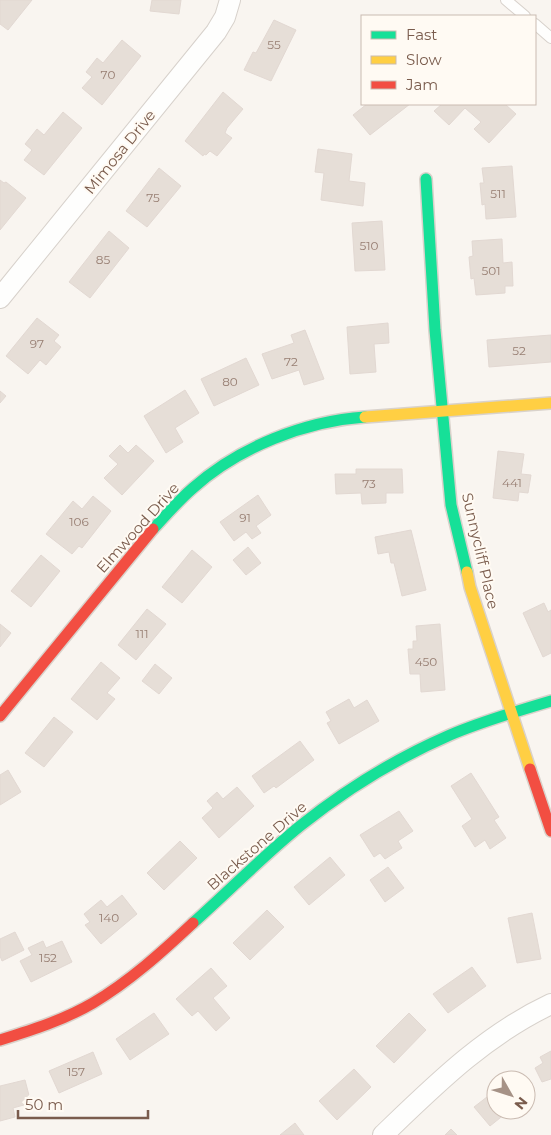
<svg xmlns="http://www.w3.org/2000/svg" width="551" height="1135" viewBox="0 0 551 1135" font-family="Montserrat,sans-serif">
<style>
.building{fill:#e6ded7;stroke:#e2d8d2}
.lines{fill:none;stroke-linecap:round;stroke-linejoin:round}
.lane-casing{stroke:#d7d1cb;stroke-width:12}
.street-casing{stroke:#d7d1cb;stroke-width:22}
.fast-casing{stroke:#d9d2cb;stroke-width:14}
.slow-casing{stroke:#d9d2cb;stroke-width:14}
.jam-casing{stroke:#d9d2cb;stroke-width:14}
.lane{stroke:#fefefd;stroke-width:10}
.street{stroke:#fefefd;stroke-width:20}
.fast{stroke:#16e098;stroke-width:11}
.slow{stroke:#ffcf43;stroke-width:11}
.jam{stroke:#f24e42;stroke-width:11}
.labels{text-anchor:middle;stroke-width:4;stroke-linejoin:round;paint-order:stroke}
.number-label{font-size:12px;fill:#977e72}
.street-label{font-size:15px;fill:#7a5c4d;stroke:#fffaf3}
</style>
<rect width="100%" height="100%" fill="#f9f5f0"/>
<path class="building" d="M0 0H32L8 30 0 24Z
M152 0H181L179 14 150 11Z
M274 20 296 30 271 81 244 70 253 52 256 53Z
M122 40 141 56 102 105 82 88 92 77 86 72 97 58 103 63Z
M223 92 243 109 227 128 225 133 232 138 217 156 210 151 206 155 204 154 203 156 185 141Z
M367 104H410L370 135 353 115Z
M442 104H505L516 114 489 143 474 129 481 122 465 108 449 125 434 111Z
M63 112 82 128 44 175 24 160 32 150 25 144 37 129 44 135Z
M318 149 352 154 349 181 365 183 363 206 321 200 324 173 315 172Z
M512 166 516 217 486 219 485 204 482 205 480 183H484L482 168Z
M159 168 181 186 147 227 126 211Z
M0 180 4 183 6 182 26 198 0 230Z
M382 221 385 270 355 271 352 223Z
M109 231 129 248 90 298 69 282Z
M502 239 503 263 512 262 513 286H505V293L476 295 474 278 471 279 469 257 473 256 472 241Z
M37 318 59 335 54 341 61 347 46 365 40 360 28 374 6 356Z
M388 323 389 343 374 344 376 372 350 374 347 327Z
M305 330 324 379 304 385 299 370 272 379 262 354 294 343 291 335Z
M551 335V362L489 367 487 340Z
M246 358 259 385 214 406 201 379Z
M185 390 199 413 175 428 183 442 166 453 144 416Z
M0 391 6 396 0 403Z
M120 445 128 453 136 445 154 461 122 495 104 478 118 464 109 456Z
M498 451 524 454 521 474 531 475 528 493 519 492 518 501 493 498Z
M356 469H402L403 493H386V503L362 504 361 493 336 494 335 474H356Z
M258 495 271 515 256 526 261 533 252 539 246 532 234 541 220 522Z
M93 496 111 511 82 548 79 546 72 554 46 534 73 501 82 509Z
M411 530 426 590 402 596 394 563H391L389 552 378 554 375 537Z
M248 547 261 563 246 575 233 560Z
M192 550 212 567 182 603 162 587Z
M41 555 60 571 31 607 11 591Z
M544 603 548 612 551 610V653L543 657 523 613Z
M147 609 166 624 136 660 118 645Z
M0 624 11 633 0 647Z
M440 624 445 690 421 692 420 674H410L408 649H413V641H417L416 626Z
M101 662 120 678 107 693 115 699 97 720 71 699Z
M155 664 172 678 159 694 142 681Z
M349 699 354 708 367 700 379 721 339 744 327 723 331 721 326 712Z
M54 717 73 732 44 767 25 753Z
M300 741 314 760 276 788 274 786 264 793 252 776Z
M8 770 21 792 0 805V775Z
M471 773 499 817 494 820 506 838 490 849 485 840 475 847 462 826 472 819 451 786Z
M237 787 254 806 219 838 202 818 213 808 207 801 217 792 223 799Z
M399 811 413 831 398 841 402 848 385 859 380 853 374 857 360 835Z
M180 841 197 858 164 890 147 873Z
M330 857 345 875 309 905 294 887Z
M388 867 404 888 385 902 370 880Z
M122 895 137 914 101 944 85 925 90 922 84 914 101 900 107 907Z
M267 910 284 927 250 960 233 943Z
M532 913 541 959 517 963 508 918Z
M15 932 24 950 2 961 0 956V939Z
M43 941 46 948 62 941 72 962 31 982 20 961 32 955 28 948Z
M472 967 486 986 448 1013 433 994Z
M211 968 227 986 213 998 230 1018 216 1031 198 1011 192 1016 176 999Z
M154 1013 169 1034 130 1060 116 1039Z
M409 1013 426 1030 394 1063 376 1046Z
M551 1051V1079L542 1082 535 1068 543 1063 540 1057Z
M93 1052 102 1074 59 1093 49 1071Z
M354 1069 371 1087 337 1120 319 1101Z
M25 1080 31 1103 13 1108 15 1117 0 1121V1086Z
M496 1090V1110H510L490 1126 474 1107Z
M295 1123 304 1135H280Z
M451 1129 457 1135H445Z"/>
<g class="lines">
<g class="lane-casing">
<path id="lane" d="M506 0 525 16
M535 24 551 38"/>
</g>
<g class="street-casing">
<path id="street" d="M0 298 216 32 225 17 230 0
M383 1135C435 1085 485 1035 551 1004"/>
</g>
<g class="fast-casing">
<path id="fast" d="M426 179 435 330 451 505 467 572
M153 529C166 515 179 500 193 488 239 447 305 421 365 417
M193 923C229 891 263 856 300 826 345 790 397 758 450 735 483 721 517 711 551 701"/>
</g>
<g class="slow-casing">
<path id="slow" d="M365 417 551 403
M467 572 470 587 530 769"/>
</g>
<g class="jam-casing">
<path id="jam" d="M0 716 153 529
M530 769 551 831
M0 1040C32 1030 64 1020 93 1003 130 981 162 952 193 923"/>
</g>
<use href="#lane" class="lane"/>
<use href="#street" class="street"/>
<use href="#fast" class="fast"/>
<use href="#slow" class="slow"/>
<use href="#jam" class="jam"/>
</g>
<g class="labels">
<g class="number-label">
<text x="274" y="49">55</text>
<text x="108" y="79">70</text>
<text x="498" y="198">511</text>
<text x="153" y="202">75</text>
<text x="369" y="250">510</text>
<text x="103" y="264">85</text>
<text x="491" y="275">501</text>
<text x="37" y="348">97</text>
<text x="519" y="355">52</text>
<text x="291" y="366">72</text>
<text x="230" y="386">80</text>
<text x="512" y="487">441</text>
<text x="369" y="488">73</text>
<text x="245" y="522">91</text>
<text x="79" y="526">106</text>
<text x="142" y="638">111</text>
<text x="426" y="666">450</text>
<text x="109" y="922">140</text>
<text x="48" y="962">152</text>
<text x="76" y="1076">157</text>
</g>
<g class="street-label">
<text transform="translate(120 152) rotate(-51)" y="5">Mimosa Drive</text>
<text transform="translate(138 528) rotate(-48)" y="5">Elmwood Drive</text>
<text transform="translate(480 551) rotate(77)" y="5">Sunnycliff Place</text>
<text transform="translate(257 846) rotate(-41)" y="5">Blackstone Drive</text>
</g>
</g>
<rect x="361" y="15" width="175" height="90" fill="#fffaf3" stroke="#cabbb1"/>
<rect x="371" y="31" width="25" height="8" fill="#16e098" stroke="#cabbb1"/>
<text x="406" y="40" font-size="15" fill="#7a5c4d">Fast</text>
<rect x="371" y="56" width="25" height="8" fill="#ffcf43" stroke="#cabbb1"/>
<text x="406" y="65" font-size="15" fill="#7a5c4d">Slow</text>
<rect x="371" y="81" width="25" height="8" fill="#f24e42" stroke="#cabbb1"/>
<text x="406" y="90" font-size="15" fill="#7a5c4d">Jam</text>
<g transform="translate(511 1095) rotate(129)"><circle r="24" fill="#fffaf3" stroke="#cabbb1"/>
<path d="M0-4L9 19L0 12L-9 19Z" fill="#a69286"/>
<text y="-8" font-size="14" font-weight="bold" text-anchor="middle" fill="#7a5c4d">N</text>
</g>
<path d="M18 1110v8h130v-8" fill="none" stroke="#7a5c4d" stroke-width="2.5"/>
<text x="25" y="1110" font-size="15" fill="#7a5c4d" stroke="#fffaf3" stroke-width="4" paint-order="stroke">50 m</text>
</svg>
